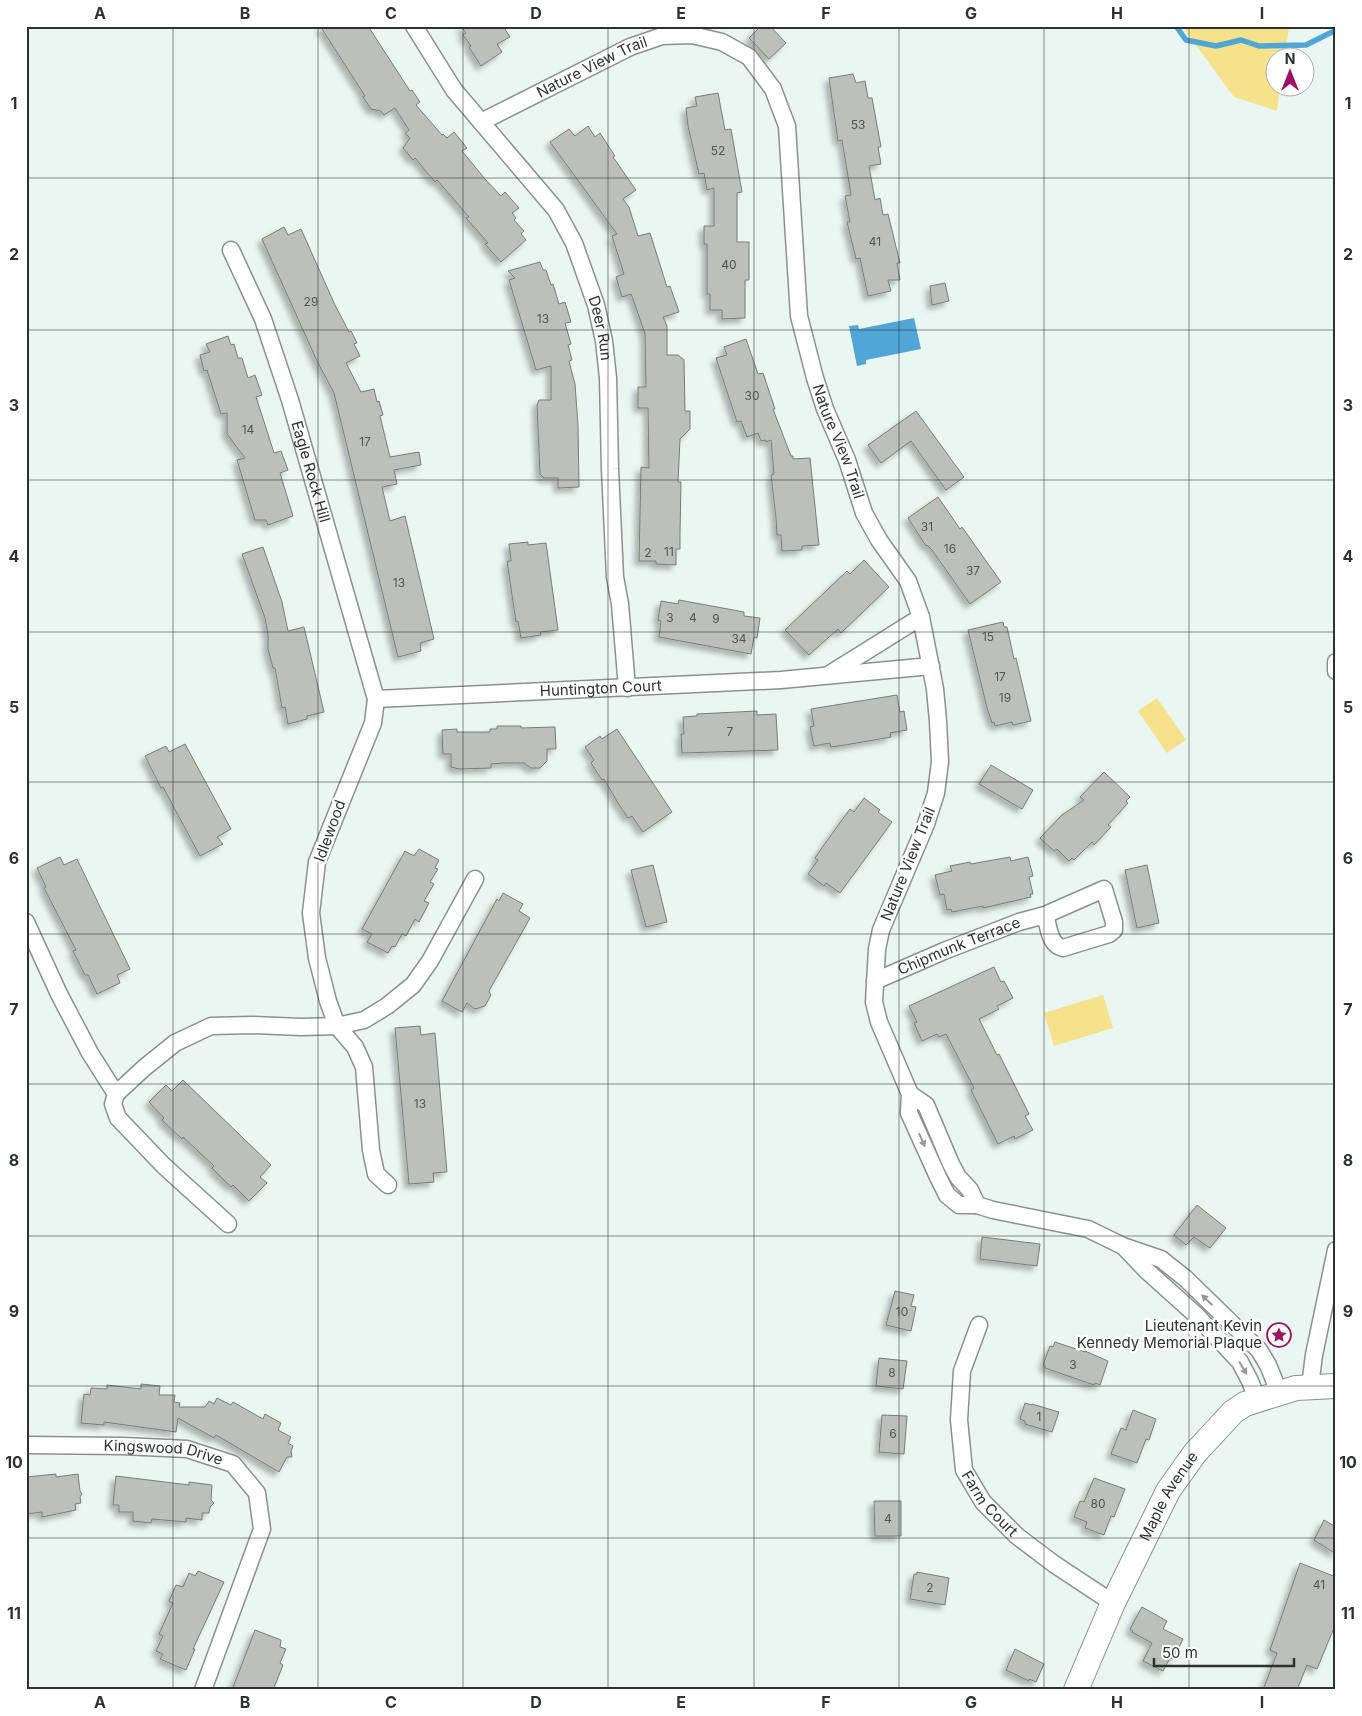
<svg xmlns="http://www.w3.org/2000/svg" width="1362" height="1716" viewBox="0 0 1362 1716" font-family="Inter,sans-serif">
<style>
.green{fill:#f5e28b}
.water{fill:#51a6d8}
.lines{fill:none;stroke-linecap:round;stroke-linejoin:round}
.stream{stroke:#51a6d8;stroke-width:5.5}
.building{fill:#bbc1b8;stroke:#797e75;filter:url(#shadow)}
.minor-casing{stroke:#88938e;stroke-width:19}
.secondary-casing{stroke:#88938e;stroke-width:26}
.minor{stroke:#fff;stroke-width:16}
.secondary{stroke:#fff;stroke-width:24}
.oneway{fill:#969898}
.grid{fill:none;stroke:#2d3230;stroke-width:1;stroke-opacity:0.55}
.labels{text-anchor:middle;stroke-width:5;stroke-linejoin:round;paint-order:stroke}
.number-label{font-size:12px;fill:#505652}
.street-label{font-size:15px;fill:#2d3230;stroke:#fff}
.poi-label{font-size:15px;fill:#2d3230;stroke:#fff;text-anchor:end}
.neatline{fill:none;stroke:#2d3230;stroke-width:2}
.grid-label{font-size:16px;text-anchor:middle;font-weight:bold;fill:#2d3230}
</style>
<defs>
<filter id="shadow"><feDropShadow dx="-4.5" dy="4.5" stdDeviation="2.5" flood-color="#0004"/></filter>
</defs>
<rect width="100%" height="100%" fill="#eaf6f1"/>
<path class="green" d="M1182 26H1289L1285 57 1274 58V88H1280L1277 111 1234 97Z
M1157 698 1186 740 1167 753 1138 711Z
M1103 995 1113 1028 1054 1046 1044 1013Z"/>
<path class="water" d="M914 318 921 349 866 360V364L857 366 849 326 858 325 859 329Z"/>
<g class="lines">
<path class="stream" d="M1176 26 1186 40 1216 46 1241 40 1259 46 1306 45 1332 32 1336 31"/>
</g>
<path class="building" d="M320 26H368L410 91 412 90 420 102 416 105 442 135 443 134 447 138 454 132 467 148 462 151 485 179 501 196 505 192 519 208 512 213 516 218 514 220 524 231 521 234 526 240 501 262 485 244 488 243 466 218 469 217 437 180 435 182 415 158 413 160 403 148 410 138 405 133 409 130 395 108 384 115 381 111 371 109 363 97 365 96Z
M461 26H503L510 37 497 44 502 52 481 66 469 47 471 46 463 35 466 33Z
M761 26H770L786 43 769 59 749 38Z
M853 74 856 83 865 81 868 98H872L881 147H878L881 164 869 166 875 200 880 198 883 215 888 214 900 263H897L900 280H888L891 291 868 296 860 258 856 259 847 222H850L845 196 851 195 842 140 838 141 829 78Z
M718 93 725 130 731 129 742 192 737 193V242H749V280H745V318L722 319V310H710V294H707V244H704V226H714V188L707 190 704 173 699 174 688 126 686 108 697 106 695 97Z
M588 126 595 137 600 133 615 156 613 157 636 190 623 199 629 207 638 236 650 233 667 287 670 286 679 312 663 317 667 326V355H678L684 360 685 411H690V429L680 439 678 482H681L680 533V549H676V565L656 564V561H639L641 467 649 468 648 408H638V387H646L645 334 633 299 631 294 622 297 616 277 624 274 612 236 617 234 550 142 569 129 575 136Z
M284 227 288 235 301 229 335 305 349 332 351 331 357 343 354 344 360 356 346 363 361 392 374 389 377 402 379 401 383 415 380 416 390 457 419 452 421 465 394 470 397 484 382 487 390 521 405 516 421 584 434 639 420 643 421 651 398 657 334 393 317 361 262 239Z
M540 262 543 270H546L551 285 553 284 559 304 565 302 571 322 565 323 571 344 568 345 572 360 569 361 575 384 578 425 579 487 558 488V478H544L540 474 537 405 539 400H551V366L536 370 509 280 515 278 508 271Z
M945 283 949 301 932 305 930 286Z
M228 336 231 345 234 344 238 358H242L248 378 255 375 262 395 256 397 268 434 274 453 281 451 288 470 280 473 293 516 268 525 266 520H255L237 460 245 458 227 434V413L221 414 207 370 204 371 200 355 210 352 206 344Z
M746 339 758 374 763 373 775 409H773L791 456H793V459L810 458 819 545 802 546V550L782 551 781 535H777L776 518 771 475 774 474 771 440 766 442V440L761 441 758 433 747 437 741 421 737 422 716 358 727 355 724 347Z
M916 411 964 477 946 490 911 441 881 463 868 445Z
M938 497 960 529 962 527 1001 582 970 604 932 550 927 545 926 546 908 518Z
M528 542V545L546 543 558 630 540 632 541 635 521 638 518 621 516 622 507 561H511L509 544Z
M263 547 282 602 288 631 304 627 324 712 307 716V719L288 724 285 707 282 708 275 668H273L268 649V635L265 618 242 554Z
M864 560 889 587 841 633 838 629 809 655 785 630 847 571 850 574Z
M679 600 744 612V616L760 618 757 638 754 637 751 654 659 637 661 621 658 620 661 601 678 604Z
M1003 622 1004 627H1007L1014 659 1016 658 1031 721 1013 725 1012 722 995 726 994 722 992 723 987 708 968 630Z
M897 695 900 712 904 711 907 730 890 733 891 737 845 745 831 747 830 743 814 746 810 727 814 726 811 709Z
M757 711V715L776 714 778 750 682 753 681 734H684L683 717 697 716V714Z
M497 726H521V728L555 727 556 749H547V761L540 768H531L524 763H504L491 764V768L459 769 451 767V754H443L442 730 457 729V732H490V729H497Z
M617 729 672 812 643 832 632 816 628 818 618 803 604 779 602 780 591 763 594 760 585 747 600 736 602 739Z
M185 744 231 829 217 837 223 844 200 856 163 787 161 788 145 756 166 746 169 752Z
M991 765 1033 790 1022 809 979 784Z
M1104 772 1130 797 1126 801 1128 803 1108 825 1111 827 1094 845 1092 842 1074 860 1072 858 1069 861 1057 849 1054 851 1040 838 1062 815 1084 800 1080 797Z
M864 798 880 810 878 812 892 822 840 893 826 883 824 886 808 874 818 860 815 858 824 845 850 809 854 812Z
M419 849 439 860 435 868 438 869 430 882 434 884 424 901 429 903 419 922 415 919 406 936 402 934 395 947 392 946 388 953 367 942 372 934 362 929 405 851 414 856Z
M60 857 64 865 77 859 130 969 117 975 120 983 97 994 88 975H85L73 951 76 950 44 888 46 887 37 868Z
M1010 857 1011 861 1028 857 1033 876 1029 877 1033 894H1030L1031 897 983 908V906L952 912 951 909 947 910 944 894 940 895 935 875 952 871 950 866 970 862 971 864Z
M653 865 667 922 646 927 631 870Z
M1147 865 1159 923 1137 928 1125 870Z
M503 893 523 904 519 911 530 918 489 991 491 995 485 1006 475 1009 467 1003 462 1012 442 1001 497 899 499 901Z
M994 967 1001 982 1004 981 1013 998 997 1006 999 1009 979 1019 997 1055 999 1054 1029 1114 1025 1116 1033 1130 1015 1139 1014 1136 998 1144 971 1090 974 1088 946 1034 939 1037 937 1034 922 1041 914 1023 917 1022 909 1006Z
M420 1026 421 1035 435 1033 447 1172 433 1173 434 1182 409 1184 395 1028Z
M183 1080 271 1165 260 1177 267 1183 249 1201 233 1185 231 1187 212 1168 214 1166 183 1137 182 1139 162 1120 164 1118 149 1102 166 1085 172 1091Z
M1197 1205 1226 1228 1210 1248 1194 1237 1186 1245 1174 1235Z
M982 1237 1040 1244 1037 1266 980 1259Z
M895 1291 914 1295 911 1306 916 1307 911 1331 886 1325Z
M1055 1342 1085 1352V1351L1108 1361 1100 1385 1095 1383 1094 1385 1045 1368V1366L1043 1365 1050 1346 1053 1347Z
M879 1358 907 1361 903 1389 876 1386Z
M141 1384 160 1386 159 1395H175L174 1402 180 1403 179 1407H205L209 1401 214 1404 217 1398 231 1405 233 1402 263 1419 265 1414 281 1423 278 1430 291 1437 288 1443 293 1446 291 1451 292 1457H287L279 1472 216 1435 214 1438 178 1418 176 1432 104 1422V1425L81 1423 84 1394 90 1395 91 1388 107 1389V1385L141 1389Z
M1025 1403 1032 1405V1404L1059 1412 1052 1432 1025 1424V1421L1020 1419Z
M1133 1410 1156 1419 1149 1440 1146 1439 1137 1463 1111 1454 1121 1428 1126 1430Z
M882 1415 907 1416 904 1454 879 1452Z
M56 1474V1477L78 1474 80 1491 82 1494 80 1497 81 1503 75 1504 76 1510 42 1517V1512L26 1514V1477Z
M116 1476 189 1485V1482L212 1485 211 1500 214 1503 210 1507 209 1513H202V1520L186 1518V1522L152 1519 151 1523 133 1521V1512H119V1505H113Z
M1094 1478 1125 1489 1114 1517 1111 1516 1104 1535 1085 1528 1087 1522 1074 1517 1080 1501 1084 1502Z
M874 1501H901V1536H875Z
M1324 1520 1336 1527V1554L1314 1540Z
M1300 1563 1336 1577V1623L1317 1669 1307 1665 1297 1690H1263L1277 1653 1270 1650Z
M198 1571 224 1582 193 1649H195L186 1670 160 1659 163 1654 156 1651 163 1636 159 1634 173 1603 169 1601 176 1585 183 1587 189 1573 195 1576Z
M917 1572 949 1578 945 1605 910 1599 914 1574H917Z
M1142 1607 1167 1621 1163 1629 1183 1639 1173 1659 1170 1658 1163 1671 1143 1661 1152 1643 1132 1632 1133 1631 1130 1629Z
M255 1630 281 1640 280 1647 286 1649 280 1663 283 1665 273 1690H232Z
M1015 1649 1044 1664 1036 1682 1029 1679V1681L1006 1670Z"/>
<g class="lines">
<g class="minor-casing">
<g id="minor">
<path id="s1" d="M414 26 454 90 556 210 574 243 596 305 604 341 608 378 610 469 615 577 620 604 627 688"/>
<path id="s2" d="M481 122 630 47 662 36 692 35 722 42 749 57 773 89 787 126 799 316 815 378 825 409 847 460 864 513 879 540 908 581 921 617 935 689 938 721 940 762 936 793 926 824 881 930 877 949 874 1002 879 1022 910 1094 909 1113 938 1177 947 1195 959 1205H977L993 1210 1088 1229 1123 1246 1161 1259 1185 1278 1259 1350 1268 1365 1279 1392"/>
<path id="s3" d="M231 250 263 319 290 400 376 699 373 723 317 862 311 913 317 958 328 1001 337 1026 355 1047 364 1067 371 1150 376 1174 388 1185"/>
<path d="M1336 662V671"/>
<path d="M828 675 921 617"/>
<path id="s4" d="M376 699 781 680 931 666"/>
<path d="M26 922 59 994 90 1053 116 1094 113 1104 118 1118 164 1166 228 1224"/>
<path id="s5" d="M875 981 944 951 1019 922 1045 915 1104 889 1114 922V930L1109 934 1063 948C1049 945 1049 927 1045 915"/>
<path d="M116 1094 144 1068 175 1043 211 1026 252 1025 301 1027 337 1026 364 1020 387 1006 413 985 430 961 475 879"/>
<path d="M910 1094 926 1105 951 1164 958 1177 970 1190 977 1205"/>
<path d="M1125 1248 1147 1271 1196 1315 1240 1362 1250 1381 1257 1399"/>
<path id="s6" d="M979 1325 962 1371 959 1420 964 1470 983 1502 1017 1536 1054 1564 1113 1603"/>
<path d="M1310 1386 1314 1355 1336 1250"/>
<path id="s7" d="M26 1445 123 1446 187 1449 233 1464 257 1493 262 1529 203 1690"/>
</g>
</g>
<g class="secondary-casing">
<g id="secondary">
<path id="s8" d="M1076 1690 1113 1603 1168 1491 1195 1453 1233 1412 1245 1404 1296 1388 1336 1386"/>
</g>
</g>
<use href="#minor" class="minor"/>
<use href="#secondary" class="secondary"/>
</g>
<defs><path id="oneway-solid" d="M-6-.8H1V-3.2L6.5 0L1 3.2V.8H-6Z" transform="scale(1.25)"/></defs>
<g class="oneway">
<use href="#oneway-solid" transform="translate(922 1140) rotate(66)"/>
<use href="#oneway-solid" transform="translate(1207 1300) rotate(-136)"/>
<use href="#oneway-solid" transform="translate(1243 1368) rotate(59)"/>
</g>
<path class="grid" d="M173 26V1690M318 26V1690M463 26V1690M608 26V1690M754 26V1690M899 26V1690M1044 26V1690M1189 26V1690M26 178H1336M26 330H1336M26 480H1336M26 632H1336M26 782H1336M26 934H1336M26 1084H1336M26 1236H1336M26 1386H1336M26 1538H1336"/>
<defs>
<g id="sight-ring" transform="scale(1.25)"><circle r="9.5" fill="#fff" stroke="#9c1161" stroke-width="1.5"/><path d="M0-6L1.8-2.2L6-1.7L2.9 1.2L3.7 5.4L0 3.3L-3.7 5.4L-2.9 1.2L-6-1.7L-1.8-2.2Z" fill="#9c1161"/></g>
</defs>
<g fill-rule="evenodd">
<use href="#sight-ring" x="1279" y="1335"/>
</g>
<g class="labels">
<g class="number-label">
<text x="858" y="129">53</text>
<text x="718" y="155">52</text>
<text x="875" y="246">41</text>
<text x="729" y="269">40</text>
<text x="311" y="306">29</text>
<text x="543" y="323">13</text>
<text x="752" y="400">30</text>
<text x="248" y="434">14</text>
<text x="365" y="446">17</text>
<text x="927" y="531">31</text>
<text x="950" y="553">16</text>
<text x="669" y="556">11</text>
<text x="648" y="557">2</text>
<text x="973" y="575">37</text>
<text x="399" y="587">13</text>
<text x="670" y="622">3</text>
<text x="693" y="622">4</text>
<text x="716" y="623">9</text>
<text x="988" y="641">15</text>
<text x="739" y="643">34</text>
<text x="1000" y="681">17</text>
<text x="1005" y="702">19</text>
<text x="730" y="736">7</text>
<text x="420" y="1108">13</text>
<text x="902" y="1316">10</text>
<text x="1073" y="1369">3</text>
<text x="892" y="1377">8</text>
<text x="1039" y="1421">1</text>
<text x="893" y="1438">6</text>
<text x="1098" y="1508">80</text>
<text x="888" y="1523">4</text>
<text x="1319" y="1589">41</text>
<text x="930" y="1592">2</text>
</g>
<g class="street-label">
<text dy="5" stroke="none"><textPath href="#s2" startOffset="124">Nature View Trail</textPath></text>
<text dy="5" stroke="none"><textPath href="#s1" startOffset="360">Deer Run</textPath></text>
<text dy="5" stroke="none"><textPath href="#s2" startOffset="694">Nature View Trail</textPath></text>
<text dy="5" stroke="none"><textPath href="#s3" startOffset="236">Eagle Rock Hill</textPath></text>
<text dy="5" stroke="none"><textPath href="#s4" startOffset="225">Huntington Court</textPath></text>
<text transform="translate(330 831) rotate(-70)" y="5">Idlewood</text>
<text transform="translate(908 864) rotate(-68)" y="5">Nature View Trail</text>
<text dy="5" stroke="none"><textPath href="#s5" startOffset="91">Chipmunk Terrace</textPath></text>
<text dy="5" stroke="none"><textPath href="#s7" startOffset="138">Kingswood Drive</textPath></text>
<text dy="5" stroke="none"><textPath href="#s8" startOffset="215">Maple Avenue</textPath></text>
<text dy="5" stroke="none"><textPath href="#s6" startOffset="191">Farm Court</textPath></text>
</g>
<g class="poi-label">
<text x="1262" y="1331">Lieutenant Kevin<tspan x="1262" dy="17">Kennedy Memorial Plaque</tspan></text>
</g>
</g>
<rect width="1362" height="1716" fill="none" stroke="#ffffff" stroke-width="55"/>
<g transform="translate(1290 72)"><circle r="24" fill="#ffffff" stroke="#abadac"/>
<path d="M0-4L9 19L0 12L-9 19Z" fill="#9c1161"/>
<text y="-8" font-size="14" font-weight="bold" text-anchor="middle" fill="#2d3230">N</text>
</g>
<path d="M1154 1658v8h140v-8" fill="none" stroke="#2d3230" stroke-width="2.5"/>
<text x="1162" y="1658" font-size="15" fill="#2d3230" stroke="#ffffff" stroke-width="4" paint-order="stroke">50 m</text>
<rect x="28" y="28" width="1306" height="1660" class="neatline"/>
<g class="grid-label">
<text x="100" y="19">A</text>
<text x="245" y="19">B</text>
<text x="391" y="19">C</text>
<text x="536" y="19">D</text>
<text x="681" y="19">E</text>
<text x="826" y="19">F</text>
<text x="971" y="19">G</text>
<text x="1117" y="19">H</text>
<text x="1262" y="19">I</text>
<text x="14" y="109">1</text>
<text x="1348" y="109">1</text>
<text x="14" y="260">2</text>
<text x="1348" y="260">2</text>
<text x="14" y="411">3</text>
<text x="1348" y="411">3</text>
<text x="14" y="562">4</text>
<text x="1348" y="562">4</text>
<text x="14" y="713">5</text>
<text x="1348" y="713">5</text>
<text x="14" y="864">6</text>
<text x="1348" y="864">6</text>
<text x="14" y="1015">7</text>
<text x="1348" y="1015">7</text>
<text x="14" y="1166">8</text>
<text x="1348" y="1166">8</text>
<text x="14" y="1317">9</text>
<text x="1348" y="1317">9</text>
<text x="14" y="1468">10</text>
<text x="1348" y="1468">10</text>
<text x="14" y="1619">11</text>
<text x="1348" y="1619">11</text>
<text x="100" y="1708">A</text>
<text x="245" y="1708">B</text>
<text x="391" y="1708">C</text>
<text x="536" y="1708">D</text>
<text x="681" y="1708">E</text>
<text x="826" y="1708">F</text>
<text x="971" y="1708">G</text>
<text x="1117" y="1708">H</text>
<text x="1262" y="1708">I</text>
</g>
</svg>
